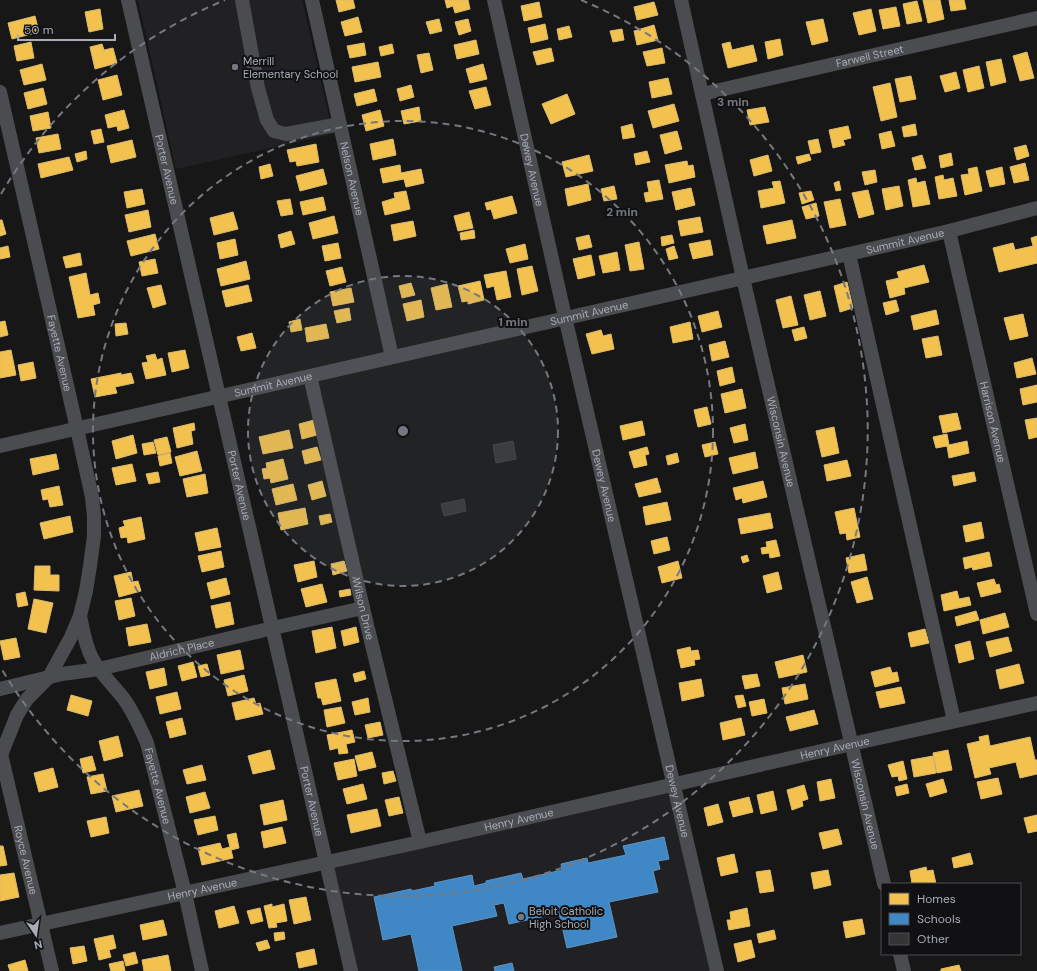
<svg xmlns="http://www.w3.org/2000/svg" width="1037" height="971" viewBox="0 0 1037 971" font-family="'DM Sans',sans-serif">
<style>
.built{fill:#212123}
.homes{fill:#f2c14e;stroke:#dcbb6e}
.schools{fill:#3f88c5;stroke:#5e93c1}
.building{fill:#353536;stroke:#3f4043}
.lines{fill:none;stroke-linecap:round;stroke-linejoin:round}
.minor{stroke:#4b4c50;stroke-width:14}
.ring{fill:none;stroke:#757880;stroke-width:2;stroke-dasharray:7 5}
.poi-dot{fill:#757880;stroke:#111113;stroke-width:1.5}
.labels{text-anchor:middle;stroke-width:4;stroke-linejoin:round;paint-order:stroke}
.street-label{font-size:11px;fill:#a8adb8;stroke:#111113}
.poi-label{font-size:11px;fill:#a8adb8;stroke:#111113;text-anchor:start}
.centre{fill:#757880;stroke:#111113;stroke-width:2}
.ring-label{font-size:12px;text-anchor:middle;font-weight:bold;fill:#757880;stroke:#111113;stroke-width:4;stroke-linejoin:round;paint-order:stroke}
</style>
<rect width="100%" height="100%" fill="#171717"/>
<path class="built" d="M138 0H302L333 134 176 169Z
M675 784 717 971H348L325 863Z"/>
<path class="homes" d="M336 0H353L355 8 339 12Z
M445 0H468L470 9 455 13 453 6 447 8Z
M923 0H940L944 19 928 23Z
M949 0H964L966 9 951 11Z
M917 1 922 21 907 24 903 4Z
M539 2 542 17 524 21 521 6Z
M654 2 658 15 637 20 634 7Z
M896 7 900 26 883 29 879 10Z
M100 9 103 29 89 32 85 12Z
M871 9 876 31 859 35 853 13Z
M35 16 39 32 12 39 8 23Z
M358 17 362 32 345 36 341 22Z
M439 19 442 31 430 34 426 22Z
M468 19 471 31 459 35 455 22Z
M823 19 828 41 812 45 806 22Z
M545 24 548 39 531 43 528 28Z
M654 25 658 40 637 45 634 31Z
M569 26 572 37 559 40 557 29Z
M622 29 624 40 613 42 610 31Z
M780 39 783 55 768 59 765 42Z
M476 40 479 54 457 59 454 45Z
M31 42 34 58 17 61 14 46Z
M730 42 732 50 753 45 757 61 728 68 722 44Z
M364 43 366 55 350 58 347 46Z
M102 44 104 50 113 48 117 63 95 69 90 47Z
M392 44 394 53 381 56 379 47Z
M551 48 554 61 537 65 533 52Z
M662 48 665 63 647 66 643 52Z
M1027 52 1034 78 1020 81 1013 56Z
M429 53 433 70 421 73 417 55Z
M1001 59 1006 82 991 86 986 62Z
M378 62 381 77 355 82 352 67Z
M42 64 46 80 24 85 20 70Z
M483 64 487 79 470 83 466 69Z
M979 66 984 88 968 92 963 70Z
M956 72 960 88 945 92 940 76Z
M117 75 122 95 103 100 98 80Z
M911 76 916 99 900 102 895 79Z
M668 78 672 94 652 98 649 82Z
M890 83 897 117 881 121 873 87Z
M411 85 414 97 400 101 397 89Z
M486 87 491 105 475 109 469 91Z
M43 88 47 104 28 109 24 93Z
M374 89 377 101 357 106 354 94Z
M567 94 575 114 551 124 542 104Z
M674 104 679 121 653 128 648 111Z
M419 107 421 121 404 124 401 111Z
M765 107 769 122 750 125 747 110Z
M124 110 129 128 118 131 117 126 108 128 105 115Z
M380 110 384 126 366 131 362 115Z
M48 112 51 128 33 131 30 116Z
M632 124 635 137 623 139 621 127Z
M915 124 917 135 904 137 902 127Z
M848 126 851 138 843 140 845 145 833 148 829 130Z
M101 129 104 142 94 144 91 131Z
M677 131 682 149 665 154 660 135Z
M891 131 895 146 882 149 879 134Z
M58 134 61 149 39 153 36 138Z
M393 139 396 155 373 160 370 144Z
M818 139 821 152 811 154 808 141Z
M132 140 136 157 111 163 107 146Z
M316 144 319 162 297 166 296 161 290 162 287 150Z
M1026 145 1029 156 1017 160 1014 148Z
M86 151 87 159 77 162 75 154Z
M647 151 650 162 636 165 634 154Z
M951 153 953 165 941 168 939 156Z
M809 154 811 160 798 164 796 157Z
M589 155 593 171 566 177 562 162Z
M768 155 772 171 754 176 750 160Z
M922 155 926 168 915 170 912 158Z
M69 157 73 170 41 178 38 164Z
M687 161 688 166 693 165 695 177 669 183 665 165Z
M1025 163 1029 180 1014 183 1010 167Z
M270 164 273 176 261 179 259 167Z
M400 165 401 173 421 169 424 183 406 187 404 179 383 183 380 169Z
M977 167 982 191 965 195 961 175 969 174 968 169Z
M1002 167 1005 184 990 187 986 171Z
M323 169 327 184 300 191 296 176Z
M875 170 877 182 865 185 862 172Z
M943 175 944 180 953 178 957 196 939 199 935 177Z
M916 178 917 183 925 181 930 204 913 207 908 180Z
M659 180 663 199 646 202 644 193 649 192 647 182Z
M780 181 785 203 761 208 758 191 774 188 772 182Z
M839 181 841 190 836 191 834 183Z
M588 184 591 200 568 206 565 189Z
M614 186 617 199 604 201 601 189Z
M899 186 903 206 886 210 882 189Z
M691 188 695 205 676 210 672 192Z
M142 189 145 204 127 208 124 192Z
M868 190 874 214 859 218 852 193Z
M406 191 410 209 385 215 382 202 395 198 394 193Z
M811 191 814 200 802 204 799 193Z
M512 196 517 213 494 219 491 209 487 210 485 203Z
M323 197 326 210 303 215 300 202Z
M290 199 293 214 281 216 277 201Z
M840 199 846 225 830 228 824 202Z
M816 203 819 216 806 219 802 207Z
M148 210 151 227 129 232 125 215Z
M233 212 238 229 214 235 210 218Z
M469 212 473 228 458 231 454 216Z
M334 216 338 233 313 239 309 223Z
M700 217 703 232 681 236 678 221Z
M0 220H2L6 234 0 236Z
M792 220 796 238 767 244 763 226Z
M413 221 416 236 394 241 391 225Z
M474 230 475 238 461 240 460 233Z
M291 231 295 244 281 248 278 235Z
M155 234 159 249 131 256 127 241Z
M589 235 592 247 579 250 576 238Z
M672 235 674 243 662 246 661 237Z
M1037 236V263L999 272 993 248 1013 243 1015 250 1033 246 1031 238Z
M235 239 238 255 220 259 217 243Z
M710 240 713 255 693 259 689 244Z
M639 242 644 269 630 271 625 245Z
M338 243 341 258 325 261 322 246Z
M525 244 528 259 510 263 506 249Z
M8 246 10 257 0 259V248Z
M674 246 678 258 669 260 666 249Z
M617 252 620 270 603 273 599 256Z
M80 253 82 265 66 268 63 257Z
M591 255 595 275 578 279 573 259Z
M155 259 158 273 142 276 139 262Z
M246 261 250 279 221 286 217 269Z
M924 265 929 282 904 288 905 294 890 298 886 281 899 278 897 272Z
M532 266 538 291 522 295 517 269Z
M342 267 346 282 330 286 326 271Z
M506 271 511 297 497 300 494 286 487 288 484 275Z
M86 273 90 295 98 293 100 303 93 305 95 315 78 318 69 277Z
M480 281 484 300 468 304V301L462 302 458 286Z
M847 282 853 308 840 312 834 286Z
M411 283 415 295 402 298 399 286Z
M447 284 452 307 436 310 431 288Z
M161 285 166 304 153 308 147 288Z
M248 285 252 301 226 307 222 291Z
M351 288 354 302 333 306 330 292Z
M820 291 826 316 810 320 804 295Z
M791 296 798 325 783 328 776 300Z
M421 300 424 317 407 321 403 304Z
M896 300 899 311 886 315 883 303Z
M349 308 351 320 337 323 334 311Z
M936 310 939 324 914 330 911 316Z
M718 311 722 327 702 332 698 316Z
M1023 314 1028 336 1010 340 1004 318Z
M300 319 302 330 291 332 289 322Z
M5 321 8 335 0 337V322Z
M690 322 693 339 673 343 670 327Z
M126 323 128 334 116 336 115 324Z
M326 324 329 338 307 342 305 328Z
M804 327 807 338 795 341 792 330Z
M601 330 603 336 611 334 614 349 592 354 586 334Z
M252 333 256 348 241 351 237 337Z
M938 336 942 355 926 358 922 339Z
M725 341 729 357 712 361 709 345Z
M11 350 16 375 0 378V352Z
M185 350 189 368 172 372 168 353Z
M155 354 157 360 162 358 166 375 146 379 142 363 148 362 146 356Z
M1032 358 1036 374 1017 378 1014 363Z
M33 362 36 378 21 381 18 365Z
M732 367 735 382 720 386 717 371Z
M121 373V375L131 373 134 383 115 387 117 393 95 397 91 379Z
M1037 385V402L1023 405 1020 389Z
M742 389 746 408 725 413 721 394Z
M707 407 711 424 698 427 694 410Z
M957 413 961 429 943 433 939 416Z
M1037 418V437L1029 439 1025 420Z
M314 420 317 435 302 439 299 424Z
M642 421 645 435 623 440 620 426Z
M194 423 195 430 191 431 193 444 177 448 173 428Z
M745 424 748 440 734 443 730 428Z
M834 427 839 453 822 457 816 431Z
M289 430 293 448 263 454 259 437Z
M947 434 949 445 967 441 969 453 949 458 947 446 936 448 933 437Z
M133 435 137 453 116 459 112 441Z
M167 437 171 452 158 455 154 440Z
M153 442 156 453 144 455 142 444Z
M715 442 718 454 705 457 702 445Z
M317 447 321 460 305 464 302 451Z
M647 447 649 454 645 455 647 465 634 468 629 452Z
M197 451 202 471 180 476 175 457Z
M755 452 758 468 733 474 729 458Z
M170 453 172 463 160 466 158 456Z
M677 453 679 462 668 465 666 456Z
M56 454 59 469 33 475 30 459Z
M283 459 288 479 271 483 270 478 264 479 262 469 267 468 266 463Z
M847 460 851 476 827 481 824 465Z
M132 464 136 481 116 485 112 468Z
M158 472 160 482 149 484 146 474Z
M974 472 976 481 954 486 952 476Z
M205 474 208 493 187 497 183 479Z
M657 478 661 492 639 497 635 484Z
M322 481 326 496 312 500 308 485Z
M763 481 767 497 743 503 742 498 736 500 733 488Z
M293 484 297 500 276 505 272 489Z
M59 486 63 505 50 507 48 499 43 500 41 490Z
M667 502 671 520 646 525 643 507Z
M305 508 308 524 281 530 278 513Z
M854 508 860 537 847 540 846 533 840 534 835 512Z
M770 513 773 528 741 534 738 519Z
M330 514 332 522 321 525 319 516Z
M70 516 73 532 44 539 40 523Z
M141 517 145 539 128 543 127 537 121 538 119 528 125 526 123 521Z
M981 522 984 538 966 542 963 526Z
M217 528 221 547 199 551 195 533Z
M667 537 670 550 654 554 651 541Z
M776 540 780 556 770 558 769 553 762 554 761 548 767 547 766 542Z
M221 551 224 567 202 572 198 556Z
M989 552 992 566 973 570 972 567 965 569 963 558Z
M864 554 867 570 849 573 846 558Z
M747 555 749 561 743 563 741 557Z
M314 561 317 577 298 582 294 565Z
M344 561 347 571 333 575 331 564Z
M678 561 682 578 662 583 658 567Z
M35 566H50V575H59V591L34 590Z
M131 572 133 582 138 581 141 591 119 597 114 576Z
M778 572 782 589 767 593 763 576Z
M867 577 873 599 857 603 851 582Z
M226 578 230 594 211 599 207 583Z
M994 579 996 585 999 584 1001 592 981 597 977 583Z
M322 584 327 602 306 607 301 589Z
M350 589 351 595 340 597 339 591Z
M957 591 959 599 969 597 971 605 944 611 941 595Z
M25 592 28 605 18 607 16 594Z
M131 598 135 616 119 620 115 601Z
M34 599 53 603 46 633 28 629Z
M230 602 234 624 216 628 211 606Z
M976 611 979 620 957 626 955 617Z
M1005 613 1009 627 983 634 980 620Z
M147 624 151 642 129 646 126 628Z
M332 627 336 648 316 653 312 631Z
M356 627 359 642 344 646 341 631Z
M925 629 929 643 911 647 908 633Z
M1008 637 1012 651 990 657 986 642Z
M16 638 20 657 4 660 0 641Z
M970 641 974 659 959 663 955 645Z
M690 647 691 651 698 650 700 659 694 660 695 665 681 668 677 650Z
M240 650 244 669 221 674 217 655Z
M803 655 807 672 779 678 775 662Z
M193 662 197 677 182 681 178 666Z
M207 664 210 675 201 677 198 666Z
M1019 664 1024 683 1000 689 996 670Z
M890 667 892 673 897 672 899 681 875 687 871 672Z
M164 668 167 685 150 689 146 672Z
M364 671 366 679 355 682 353 674Z
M757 674 760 686 745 689 742 676Z
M244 675 248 691 228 696 224 680Z
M336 679 341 701 323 705 321 698H318L315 683Z
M701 679 704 696 682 701 679 683Z
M805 684 808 699 785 704 782 688Z
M901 687 905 703 880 708 876 692Z
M177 692 181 709 160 714 156 697Z
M71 695 92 701 88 716 67 710Z
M743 695 746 706 738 708 735 696Z
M254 698 256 704 260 703 263 714 236 720 232 703Z
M368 698 370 712 355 715 352 702Z
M764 699 767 713 752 716 749 702Z
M341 707 345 723 327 727 324 710Z
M814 710 818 724 790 731 786 717Z
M182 718 186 734 170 738 166 722Z
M741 718 745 735 723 740 720 723Z
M380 722 383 735 368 738 365 725Z
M352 730 355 742 346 744 348 753 339 754 338 748 330 750 327 735Z
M988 735 990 746 1030 737 1035 760H1037V774L1020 778 1016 762 989 768 991 774 975 778 967 744 980 741 979 737Z
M118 736 123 756 104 761 99 741Z
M270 750 275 769 253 774 248 756Z
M948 750 952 770 937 773 933 753Z
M372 752 376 767 359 771 355 756Z
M92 756 96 770 83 773 80 759Z
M933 756 936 773 914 777 911 760Z
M354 759 357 776 338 780 334 763Z
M903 761 907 779 899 781 898 776 892 777 888 765Z
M202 765 206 780 187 784 183 770Z
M53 768 58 787 39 792 34 773Z
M393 771 396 781 384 784 382 773Z
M103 774 107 791 91 794 87 777Z
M998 778 1002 794 981 799 977 782Z
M831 779 835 798 820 801 817 782Z
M943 779 947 792 930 797 926 784Z
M363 784 367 799 347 804 343 789Z
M907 784 909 793 897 796 895 787Z
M804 785 808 799 802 801 803 806 792 810 787 790Z
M139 790 143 806 116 812 112 796Z
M773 791 777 810 761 814 757 795Z
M205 792 210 808 190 813 186 797Z
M399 797 403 813 389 816 385 800Z
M749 797 753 812 733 817 729 802Z
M283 800 287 820 264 825 260 805Z
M718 804 723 822 708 826 704 808Z
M377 809 381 826 351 833 347 815Z
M1037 815V831L1028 833 1024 818Z
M215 816 218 830 198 835 194 820Z
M106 817 109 833 91 837 87 821Z
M282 827 286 843 264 848 261 832Z
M838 829 842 844 823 849 819 833Z
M236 833 239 848 231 850 233 858 202 865 198 848 220 843 222 849 230 847 227 835Z
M0 846H3L7 865 0 866Z
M970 853 973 864 954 868 952 858Z
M734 854 738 872 721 876 717 858Z
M926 867 927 871 933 870 936 884H912L910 871Z
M770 870 774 891 760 893 756 872Z
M828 870 831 885 814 889 811 873Z
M14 873 19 897 0 901V875Z
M306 897 311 920 294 924 289 900Z
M272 904V907L284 904 287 921 276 923 277 927 269 928 264 906Z
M234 906 239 923 219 928 215 911Z
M260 908 263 921 251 924 247 911Z
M747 908 750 926 729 930 727 920H731L730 912Z
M862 919 865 934 846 938 843 922Z
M163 920 167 935 143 940 140 925Z
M774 930 776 939 759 943 757 934Z
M284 932 285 939 275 941 274 933Z
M113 935 116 948 109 950 111 957 99 960 94 939Z
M267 940 270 948 259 951 256 943Z
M751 940 755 957 738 962 734 944Z
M84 946 87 961 73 964 70 948Z
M314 949 317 964 299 968 296 953Z
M135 952 138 963 126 966 123 955Z
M168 955 171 971H144L142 960Z
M25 960 28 971H10L8 965Z
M123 961 125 971H111L109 964Z
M959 965 961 971H941V969Z"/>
<path class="schools" d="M664 837 669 859 658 861 660 869 653 871 658 892 609 902 617 937 567 948 559 913 509 924 504 903 494 905 497 916 452 926 462 971H419L411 934 383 940 374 897 411 889 412 891 435 886 434 883 472 875 474 886 486 883V881L521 873 523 879 562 870 561 864 587 858 588 863 626 855 623 846Z
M512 963 514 971H495L494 967Z"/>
<path class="building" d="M513 441 516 459 496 463 493 445Z
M464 499 466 511 444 516 441 504Z"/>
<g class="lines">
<g class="minor">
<path id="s1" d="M128 0 351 971"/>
<path d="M242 0 258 88 267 120 274 131 286 134 340 124"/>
<path id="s2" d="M312 0 392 357"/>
<path id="s3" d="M494 0 565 317 717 971"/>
<path id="s4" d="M681 0 743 278 884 884"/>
<path id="s5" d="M0 92 77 429 92 497 94 516V536L90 566 86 591 80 616 71 637 49 677 27 699 17 715 1 755"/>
<path id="s6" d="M702 94 1037 18"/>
<path id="s7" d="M949 231 1037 614"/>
<path d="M849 254 954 721"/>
<path id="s8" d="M310 376 363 608 420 842"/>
<path id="s9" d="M0 446 849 254 949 231 1037 208"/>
<path id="s10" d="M80 616C83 630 85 645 92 658 100 673 113 685 124 699 134 713 140 727 147 743L185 893 202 971"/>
<path id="s11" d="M0 689 62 674 99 669 273 628 363 608"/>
<path id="s12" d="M0 750 52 971"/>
<path id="s13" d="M0 933 420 842 852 744 1037 703"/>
<path d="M900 954 904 971"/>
</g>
</g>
<circle cx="403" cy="431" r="155" fill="#757880" fill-opacity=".12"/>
<g class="ring">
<circle cx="403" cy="431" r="155"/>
<circle cx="403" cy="431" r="310"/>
<path d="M1 194A466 466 0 0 1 225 0M581 0A466 466 0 1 1 1 668"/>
</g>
<g class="poi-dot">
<circle cx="235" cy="67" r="4"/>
<circle cx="521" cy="917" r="4"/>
</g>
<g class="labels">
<g class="street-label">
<text dy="4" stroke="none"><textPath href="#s6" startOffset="172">Farwell Street</textPath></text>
<text dy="4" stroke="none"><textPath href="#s1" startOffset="174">Porter Avenue</textPath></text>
<text dy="4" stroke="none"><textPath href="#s3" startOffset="174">Dewey Avenue</textPath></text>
<text dy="4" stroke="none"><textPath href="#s2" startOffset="183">Nelson Avenue</textPath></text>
<text dy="4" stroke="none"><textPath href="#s9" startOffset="928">Summit Avenue</textPath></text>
<text dy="4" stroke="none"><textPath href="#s9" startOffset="604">Summit Avenue</textPath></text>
<text dy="4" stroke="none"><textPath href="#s5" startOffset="268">Fayette Avenue</textPath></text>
<text dy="4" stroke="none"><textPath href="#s9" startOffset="280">Summit Avenue</textPath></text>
<text dy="4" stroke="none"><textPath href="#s7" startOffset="196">Harrison Avenue</textPath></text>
<text dy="4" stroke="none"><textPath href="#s4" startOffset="453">Wisconsin Avenue</textPath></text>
<text dy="4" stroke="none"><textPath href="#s1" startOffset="498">Porter Avenue</textPath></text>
<text dy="4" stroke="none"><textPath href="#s3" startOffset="498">Dewey Avenue</textPath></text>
<text dy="4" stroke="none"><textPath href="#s8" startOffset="239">Wilson Drive</textPath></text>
<text dy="4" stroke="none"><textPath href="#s11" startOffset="186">Aldrich Place</textPath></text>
<text dy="4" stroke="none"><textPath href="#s13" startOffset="855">Henry Avenue</textPath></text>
<text dy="4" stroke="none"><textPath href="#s10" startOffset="190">Fayette Avenue</textPath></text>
<text dy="4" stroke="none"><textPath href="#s1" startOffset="822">Porter Avenue</textPath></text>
<text dy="4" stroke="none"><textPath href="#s3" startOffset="822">Dewey Avenue</textPath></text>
<text dy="4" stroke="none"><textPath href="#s4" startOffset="825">Wisconsin Avenue</textPath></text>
<text dy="4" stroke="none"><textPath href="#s13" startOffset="531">Henry Avenue</textPath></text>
<text dy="4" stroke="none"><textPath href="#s12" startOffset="113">Royce Avenue</textPath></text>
<text dy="4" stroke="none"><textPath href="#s13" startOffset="207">Henry Avenue</textPath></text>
</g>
<g class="poi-label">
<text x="243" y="65">Merrill<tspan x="243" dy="13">Elementary School</tspan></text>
<text x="529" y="915">Beloit Catholic<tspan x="529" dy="13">High School</tspan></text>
</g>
</g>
<circle cx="403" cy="431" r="6" class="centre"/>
<g class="ring-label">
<text x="733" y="106">3 min</text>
<text x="622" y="216">2 min</text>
<text x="513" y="326">1 min</text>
</g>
<rect x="881" y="883" width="140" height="72" fill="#111113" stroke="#4d4f55"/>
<rect x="889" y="893" width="20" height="12" fill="#f2c14e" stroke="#4d4f55"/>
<text x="917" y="903" font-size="12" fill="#a8adb8">Homes</text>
<rect x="889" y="913" width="20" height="12" fill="#3f88c5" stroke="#4d4f55"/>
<text x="917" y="923" font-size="12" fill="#a8adb8">Schools</text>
<rect x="889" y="933" width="20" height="12" fill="#353536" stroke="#4d4f55"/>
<text x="917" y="943" font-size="12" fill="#a8adb8">Other</text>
<g transform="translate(36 935) rotate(167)" stroke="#111113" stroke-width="3" paint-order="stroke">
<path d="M0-3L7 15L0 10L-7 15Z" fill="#a8adb8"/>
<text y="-6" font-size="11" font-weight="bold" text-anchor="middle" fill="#a8adb8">N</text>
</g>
<path d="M18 34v6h97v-6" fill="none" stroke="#a8adb8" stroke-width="2"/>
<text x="24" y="34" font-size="12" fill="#a8adb8" stroke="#111113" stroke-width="3" paint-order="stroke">50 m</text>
</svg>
